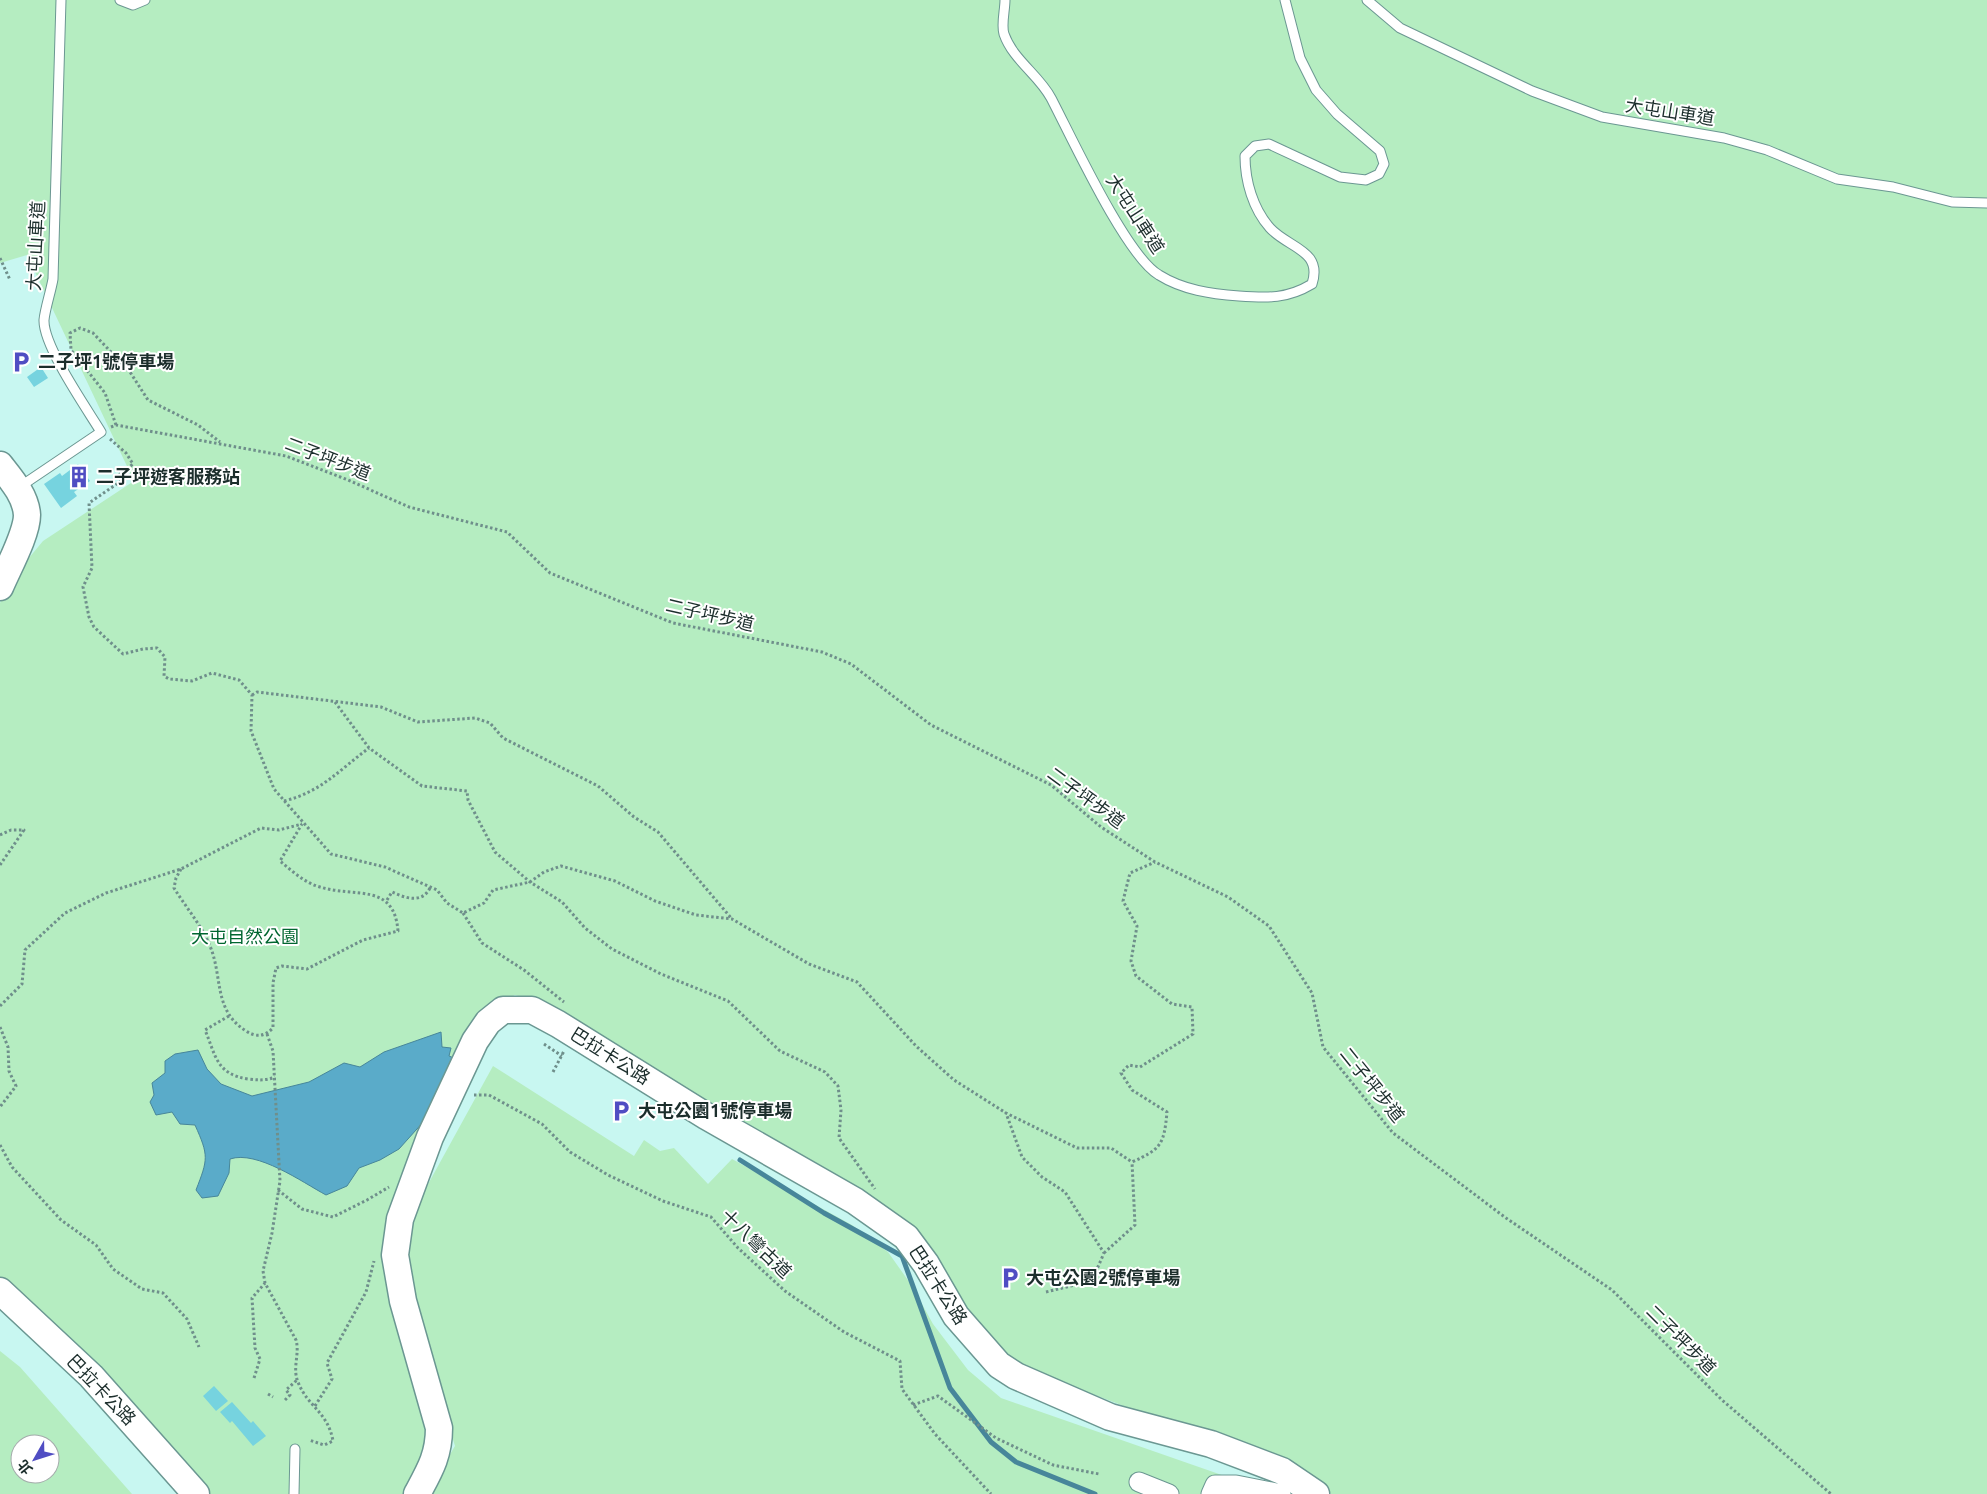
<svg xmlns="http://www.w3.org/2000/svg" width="1987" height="1494" viewBox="0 0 1987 1494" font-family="Ubuntu,'Noto Sans TC',sans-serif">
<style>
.green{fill:#b5edc1;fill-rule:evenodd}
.water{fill:#5aabc9;stroke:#47869a}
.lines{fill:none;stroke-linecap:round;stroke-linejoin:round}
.stream{stroke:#47869a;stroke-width:5}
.building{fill:#76d3df}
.service-casing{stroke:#6b9792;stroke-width:11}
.minor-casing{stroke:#6b9792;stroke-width:21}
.secondary-casing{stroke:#6b9792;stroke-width:29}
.path{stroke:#6f8f8b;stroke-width:3;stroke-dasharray:2.5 2.5;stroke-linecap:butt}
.service{stroke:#fff;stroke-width:9}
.minor{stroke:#fff;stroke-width:19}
.secondary{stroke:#fff;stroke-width:26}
.labels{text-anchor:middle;stroke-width:4;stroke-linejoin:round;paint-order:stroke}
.street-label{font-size:18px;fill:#1c2e2c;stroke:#fff}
.poi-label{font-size:18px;font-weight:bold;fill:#1c2e2c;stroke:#fff;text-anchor:start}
.park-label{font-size:18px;fill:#006630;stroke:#fff}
</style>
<rect width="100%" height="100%" fill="#c8f7f1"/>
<path class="green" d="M0 0H1987V1494H1331L1309 1472 1137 1411 1019 1366 1012 1365 963 1312 941 1270 541 1003 515 995 483 1011 397 1205 432 1437 409 1494H203L0 1281V603L9 582 43 541 134 481 27 255 0 263Z
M493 1066 634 1156 644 1140 660 1151 674 1148 708 1184 732 1159 852 1225 888 1252 912 1286 933 1324 968 1370 1001 1398 1276 1494H426L455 1446 420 1333 407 1279 410 1217Z
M0 1351 20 1367 132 1494H0ZM20 1444H50V1474H20Z"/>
<path class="water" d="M441 1032 442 1047 451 1048 449 1056 456 1059 434 1110 399 1149 380 1160 359 1168 347 1186 326 1195C302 1182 257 1150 230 1159L229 1173 218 1196 202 1198 196 1190C208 1159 209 1156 195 1125L180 1124 172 1112 156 1115 150 1102 154 1095 152 1083 165 1073V1061L175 1054 198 1050 207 1069 221 1084 252 1096 309 1082 344 1063 360 1067 384 1052Z"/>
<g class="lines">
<path class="stream" d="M740 1160 824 1213 902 1256 950 1388 991 1442 1016 1462 1095 1494"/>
</g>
<path class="building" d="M41 367 48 378 34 387 27 377Z
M78 464 90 481 74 492 77 496 61 508 44 484 60 473 62 476Z
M214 1386 228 1401 216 1411 203 1396Z
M232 1402 251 1423 253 1421 266 1436 253 1446 232 1421 230 1423 220 1412Z"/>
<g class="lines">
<g class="service-casing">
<path id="service" d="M120 0 133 5 145 0
M1005 0C1005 10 1001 25 1004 34 1013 60 1039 75 1051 98 1071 136 1126 256 1159 275 1183 290 1211 294 1239 296 1268 298 1287 299 1312 284 1323 250 1288 248 1270 228 1253 209 1245 181 1245 156L1255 146 1269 144 1340 177 1366 180 1379 174 1384 164 1380 151 1337 114 1316 90 1300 58 1285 0
M1367 0 1400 28 1532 91 1602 117 1724 138 1767 150 1837 179 1893 187 1952 202 1987 203
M18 488 101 432C87 409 43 346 44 320 45 309 51 291 53 279L61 0
M294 1494 295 1449"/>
</g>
<g class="minor-casing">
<path id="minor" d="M1139 1482 1169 1494
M1211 1494 1215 1485H1236L1281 1494"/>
</g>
<g class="secondary-casing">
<path id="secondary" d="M0 465C11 479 26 496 27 515 27 534 8 568 0 587
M0 1291 91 1376 196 1494
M417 1494C430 1470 439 1455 439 1428L403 1301 395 1255 400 1219 430 1137 475 1041 488 1022 503 1010H532L558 1024 706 1116 855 1201 906 1237 926 1264 956 1316 999 1365 1016 1376 1110 1417 1211 1444 1282 1471 1316 1494"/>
</g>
<path class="path" d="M0 258 10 280
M116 425 105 393 71 350 70 333 80 328 93 333 130 372 148 400 198 425 220 442
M111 427 116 425 286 456 348 480 409 507 507 532 550 573 673 623 822 652 851 664 931 725 1051 785 1101 827 1155 862 1228 897 1269 926 1312 993 1323 1047 1393 1133 1506 1218 1612 1290 1722 1400 1831 1494
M110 439 126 453 133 464 120 474 124 479 89 503 92 568 83 587 89 617 94 627 123 654 143 649 157 648 165 657 164 676 169 679 192 681 212 673 239 680 252 695 251 731 274 789 331 854 385 867 437 890 447 903 463 913 484 903 493 890 530 882 544 872 561 866 615 881 655 901 696 915 732 919 809 964 857 982 916 1046 954 1080 1006 1113
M252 695 257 692 381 707 418 722 475 718 490 723 503 738 598 786 634 817 658 832 732 919
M335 702 369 748 422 786 467 791 468 800 495 852 530 882 562 902 585 928 612 949 661 974 728 1001 780 1051 825 1072 838 1086 841 1110 839 1138 875 1189
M284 801C321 792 338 771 369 748
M0 835 11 830H24L0 865
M181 869 176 878 174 888C185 906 202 926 210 946 223 977 213 1010 246 1031 257 1038 265 1036 273 1028V983L276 968 282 966 307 969 363 940 398 931C394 882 355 898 320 887 305 883 292 871 280 861L302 824
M387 900 392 892C405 898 422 904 430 888
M463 913 482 943 524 970 564 1002
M0 1006 22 984 25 950 65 913 106 893 181 869 261 828 279 830 302 824
M229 1016 205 1030C216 1056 216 1074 248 1079 258 1080 265 1081 275 1077
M0 1027 8 1047 9 1071 16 1086 0 1107
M267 1034 273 1051 280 1181 272 1233 263 1271 265 1283 296 1340C300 1354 292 1368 298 1382 307 1406 328 1412 333 1441L324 1445 309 1440
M544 1044 562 1056
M553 1072 564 1051
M474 1095H489L542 1124 570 1152 608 1175 663 1201 711 1217 738 1248 785 1291 844 1332 900 1361 902 1389 935 1434 991 1494
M0 1145 12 1167 36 1193 61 1220 96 1245 113 1269 142 1289 163 1293 187 1319 199 1347
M278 1190 302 1209 333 1217 367 1200 389 1187
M1104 1253 1135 1225 1132 1162
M1046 1292 1079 1284 1094 1276 1104 1253 1065 1192 1042 1177 1022 1157 1006 1113 1077 1148H1111L1132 1162C1161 1149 1164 1145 1167 1112L1132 1090 1121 1073 1129 1065 1140 1067 1193 1034 1192 1007 1172 1004 1136 976 1131 961 1137 926 1123 901 1130 873 1155 862
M254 1378 260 1359 255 1348 252 1298 265 1283
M268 1394 273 1397
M285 1400 290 1395 286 1390 297 1380
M913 1405 938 1396 996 1438 1053 1465 1099 1474
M315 1406 332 1379 327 1363 366 1292 374 1261"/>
<use href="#service" class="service"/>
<use href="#minor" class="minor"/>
<use href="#secondary" class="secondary"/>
</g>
<defs>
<g id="parking-bare" transform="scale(1.725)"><path d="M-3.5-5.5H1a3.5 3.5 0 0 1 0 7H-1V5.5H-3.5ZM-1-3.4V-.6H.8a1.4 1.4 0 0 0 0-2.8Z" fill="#504dc3" stroke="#fff" stroke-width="2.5" paint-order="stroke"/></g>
<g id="building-bare" transform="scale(1.725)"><path d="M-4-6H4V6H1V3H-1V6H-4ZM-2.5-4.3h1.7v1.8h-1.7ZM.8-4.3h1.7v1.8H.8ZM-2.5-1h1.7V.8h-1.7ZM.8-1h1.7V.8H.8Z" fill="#504dc3" stroke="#fff" stroke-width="2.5" paint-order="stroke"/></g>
</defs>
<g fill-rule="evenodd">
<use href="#parking-bare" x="21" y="362"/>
<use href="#building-bare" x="79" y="477"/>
<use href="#parking-bare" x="621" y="1111"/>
<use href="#parking-bare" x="1010" y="1278"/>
</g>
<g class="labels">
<g class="street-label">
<text transform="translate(1670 112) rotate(9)" y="6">大屯山車道</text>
<text transform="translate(1135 214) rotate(57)" y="6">大屯山車道</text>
<text transform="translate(36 246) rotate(-87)" y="6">大屯山車道</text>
<text transform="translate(328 459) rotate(21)" y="6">二子坪步道</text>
<text transform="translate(710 615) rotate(13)" y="6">二子坪步道</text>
<text transform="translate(1086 798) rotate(36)" y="6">二子坪步道</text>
<text transform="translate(610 1056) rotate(32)" y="6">巴拉卡公路</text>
<text transform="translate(1372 1085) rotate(51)" y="6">二子坪步道</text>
<text transform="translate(756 1244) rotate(44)" y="6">十八彎古道</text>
<text transform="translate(938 1285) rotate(57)" y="6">巴拉卡公路</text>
<text transform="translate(1681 1340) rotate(45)" y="6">二子坪步道</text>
<text transform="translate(101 1390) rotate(46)" y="6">巴拉卡公路</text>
</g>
<g class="poi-label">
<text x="38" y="368">二子坪1號停車場</text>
<text x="96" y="483">二子坪遊客服務站</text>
<text x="638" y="1117">大屯公園1號停車場</text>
<text x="1026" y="1284">大屯公園2號停車場</text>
</g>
<g class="park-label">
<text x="245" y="943">大屯自然公園</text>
</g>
</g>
<g transform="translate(35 1459) rotate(231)"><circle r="24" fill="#ffffff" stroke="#a4abab"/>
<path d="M0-4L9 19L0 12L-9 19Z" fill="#504dc3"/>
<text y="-8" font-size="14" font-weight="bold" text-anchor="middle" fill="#1c2e2c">北</text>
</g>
</svg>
